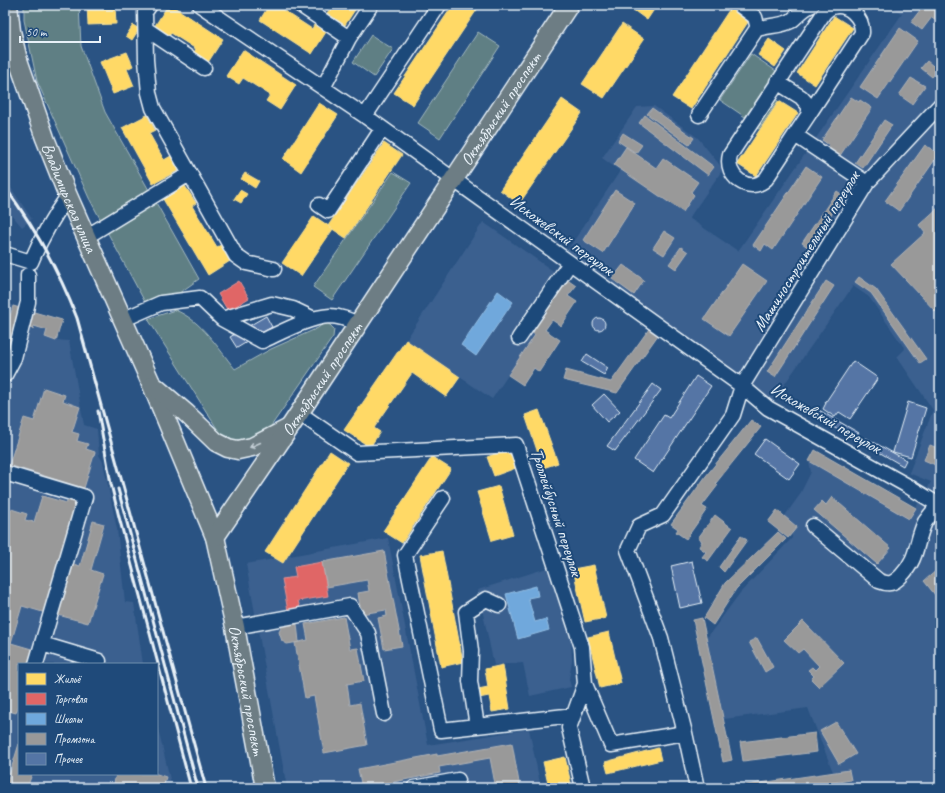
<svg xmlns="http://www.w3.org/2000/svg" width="945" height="793" viewBox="0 0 945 793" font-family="Caveat,sans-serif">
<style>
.built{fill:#3b608f}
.green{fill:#5e7f84;stroke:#a3b8be}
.homes{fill:#ffd966;stroke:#f8e092}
.shops{fill:#e06666;stroke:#e29092}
.schools{fill:#6fa8dc;stroke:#93bee4}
.industry{fill:#999;stroke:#b1b3b6}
.building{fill:#5475a5;stroke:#e8f1f8}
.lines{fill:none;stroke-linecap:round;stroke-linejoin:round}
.minor-casing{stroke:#e8f1f8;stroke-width:17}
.major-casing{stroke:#e8f1f8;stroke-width:21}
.minor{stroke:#1f4a7a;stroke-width:14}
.major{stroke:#6d7d84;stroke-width:18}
.rail{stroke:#e8f1f8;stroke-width:3}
.oneway{stroke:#c3ced5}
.labels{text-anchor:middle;stroke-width:4;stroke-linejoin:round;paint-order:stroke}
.street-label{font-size:17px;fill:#e8f1f8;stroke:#1f4a7a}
</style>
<rect width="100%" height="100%" fill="#2a5383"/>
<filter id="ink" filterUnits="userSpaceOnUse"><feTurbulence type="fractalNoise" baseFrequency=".025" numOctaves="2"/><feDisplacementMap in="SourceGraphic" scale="8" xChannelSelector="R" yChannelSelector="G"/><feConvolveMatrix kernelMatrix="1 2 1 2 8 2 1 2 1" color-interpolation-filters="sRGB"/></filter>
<g filter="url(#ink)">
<path class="built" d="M890 5H940V788H851L849 770 833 772 808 708 724 719 706 639 740 593 792 538V524L784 517 799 496 811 472 809 461 909 519 931 482 909 473 933 410 897 357 905 349 869 297 853 286 772 402 567 251 620 171 602 158 637 107 654 106 698 138 723 169 689 218 738 251 902 14Z
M5 179 32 219 22 227 5 207Z
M483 222 556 273 523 327 535 335 492 399 406 340Z
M5 303 62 320 56 340 69 341 84 425 97 429 99 455 103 462 117 529 125 602 134 603 143 664H19V774H157V724L172 788H5Z
M388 538 428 745 529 729 541 788H287L246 564Z
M547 568 560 600 571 639 572 660 569 679 571 687 530 696 523 663 494 665 478 590Z"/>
<path class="green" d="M24 5H79L81 46 105 112 199 279 175 296 146 304 89 198 37 81 24 20Z
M478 32 500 46 440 138 418 123Z
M371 35 393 49 374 77 353 62Z
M751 54 776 71 745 117 720 100Z
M773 98 778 101 759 129 754 127Z
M393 172 411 183 332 300 313 287Z
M175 310C201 320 218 348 235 369L271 349 318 328 325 322 330 325 334 329 333 337 269 429 239 444 221 435 148 319Z"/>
<path class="homes" d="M87 5 115 6 116 24 88 25Z
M168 5H171L223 39 207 64 193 54 196 49 171 33 167 39 153 29Z
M269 5H286L283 10 312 29 314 25 326 32 312 54 260 20Z
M333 5H358L345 25 327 13Z
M453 5H480L413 105 394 93Z
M634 5H657L647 20 632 9Z
M731 7 750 19 691 109 672 97Z
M834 16 853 28 815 85 797 73Z
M622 24 644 39 604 98 582 84Z
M133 25 139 29 132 40 126 36Z
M769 39 786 51 775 67 758 55Z
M243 50 296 85 280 110 266 101 270 95 243 78 239 84 226 76Z
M127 52 133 66 127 69 134 86 113 94 100 62Z
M562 99 582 113 519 204 500 190Z
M779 101 798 113 756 176 737 164Z
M319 103 338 115 301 172 283 159Z
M147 115 155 130 149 133 164 160 171 156 179 170 153 184 122 128Z
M384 143 402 155 346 238 328 226Z
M245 173 259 181 255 188 241 179Z
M185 186 196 203 192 206 217 247 221 245 230 261 208 275 163 199Z
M240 190 247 194 241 203 234 199Z
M314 216 333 229 301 276 282 263Z
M406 340 460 377 446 397 412 373 374 428 380 432 370 447 344 430Z
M539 410 558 463 543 468 525 415Z
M509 449 516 468 494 476 487 457Z
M330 451 348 463 283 563 265 552Z
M432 457 451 469 402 543 383 531Z
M499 486 513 535 492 541 477 492Z
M442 551 463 662 441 667 420 555Z
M594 565 606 618 585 622 573 569Z
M609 632 621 683 600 688 588 637Z
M503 665 510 709 492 712 489 696 479 698 478 689 488 687 485 669Z
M658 748 661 760 608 773 605 762Z
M565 757 572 788H549L543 762Z"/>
<path class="shops" d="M239 281 249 298 228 311 218 294Z
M322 562 328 596 298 601 300 608 288 611 282 579 296 577 294 567Z"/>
<path class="schools" d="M498 291 513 302 476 356 461 345Z
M536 586 538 596 528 598 535 622 546 619 549 630 518 639 506 594Z"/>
<path class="industry" d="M924 5H940V19L938 22 932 17 922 30 911 22Z
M900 28 918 41 878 99 860 87Z
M927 61 938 70 932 77 921 68Z
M911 78 925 86 912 104 899 95Z
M851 97 859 102 860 100 872 108 839 157 826 149 829 145 822 140Z
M652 108 694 138 689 145 647 114Z
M645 115 714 167 708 175 639 123Z
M884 120 892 125 863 168 855 163Z
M623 133 642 145 636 153 618 141Z
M925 145 939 154 899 211 885 201Z
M626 147 656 168 663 158 698 182 691 192 694 195 683 212 614 165Z
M806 166 822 177 773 250 765 244 761 251 753 245Z
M615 190 635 203 603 253 583 240Z
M837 191 844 196 809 248 802 243Z
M940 206V309L936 312 891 264 925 233 919 225Z
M664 231 675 238 664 255 653 248Z
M681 247 688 252 676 269 669 264Z
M742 264 767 281 729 336 704 319Z
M623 265 644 280 634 295 612 279Z
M859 277 876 289 926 359 920 363 871 293 855 282Z
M566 279 576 286 568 296 577 302 561 326 552 320 545 330 560 340 539 372 534 368 523 385 508 375 535 335 531 332Z
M826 281 834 286 775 377 767 372Z
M13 306 62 320 56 341 45 337 47 330 34 326 33 329 26 327 19 352 5 348V334Z
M649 329 658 335 617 393 563 380 566 370 611 382Z
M44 388 65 395 63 401 80 407 72 432 79 434 77 441 88 444 86 449 95 452 84 488 9 465 24 418 34 421Z
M751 420 761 427 716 483 718 485 702 506 707 509 686 539 676 532 678 529 671 524 706 476Z
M930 445 940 449V467L924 460Z
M815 450 916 508 909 519 809 461Z
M42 496 67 503 68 497 78 500 46 613 22 606 11 643 35 650 31 664H19V704L16 713 5 710V507L27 514 25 520 34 522Z
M832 497 891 548 877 564 814 510 822 501 826 505Z
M777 510 797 527 788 538 768 522Z
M715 515 732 528 708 561 702 557 706 552 699 547 702 541 698 538Z
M93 521 104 524 91 570 103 574 88 623 58 615 73 564 80 566Z
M778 532 786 539 736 589 713 625 704 618 725 583Z
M741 536 747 540 724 572 719 567Z
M384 551 402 646 384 649 378 618 387 616 386 610 361 614 358 593 369 591 367 580 327 587 322 562Z
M937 570 940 573V601L924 581Z
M344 617 350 649 358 648 364 681 347 684 348 690 350 705 360 703 367 745 324 753 314 696 305 698 295 643 308 640 305 624Z
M702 618 732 760 723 762 693 620Z
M803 621 844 663 819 687 811 679 814 676 808 670 812 667 815 670 819 666 803 649 798 653 784 640Z
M297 624 299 642 287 644 282 641 279 632 282 626Z
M757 638 773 667 765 672 749 642Z
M836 722 856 754 839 764 820 731Z
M5 732 8 733 5 744Z
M815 733 817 752 743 761 740 742Z
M512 743 520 788H471L495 784 490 758 439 767 440 773 362 788 358 769 437 754V756Z
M19 744V774H32L27 788 7 782Z
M849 770 851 780 800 788H726Z
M116 774H157L166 777 163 788H113Z"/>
<path class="building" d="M266 316 272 327 237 348 230 337Z
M593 324a6 6 0 1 1 12 0a6 6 0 1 1-12 0Z
M587 354 608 368 604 375 582 362Z
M853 361 878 378 850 419 839 412 835 417 823 409 826 403H825Z
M696 376 711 386 653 473 634 460 664 415 669 418Z
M653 384 661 390 615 451 607 446Z
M604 394 620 411 607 422 592 405Z
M908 402 926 408 911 457 893 452Z
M817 409 859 433 855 440 813 415Z
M866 438 906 460 903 466 863 443Z
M765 439 800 464 789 479 754 454Z
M692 561 702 603 680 608 671 566Z"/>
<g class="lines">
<g class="minor-casing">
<path id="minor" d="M150 5 145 12 146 60 149 93 153 108 236 256 246 263 274 269
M200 5 365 116 742 386 768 408 906 485 939 505C934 510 929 516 925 522 915 543 919 557 901 576 893 584 889 585 879 581L813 526
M300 5 349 38
M739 5 755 17 758 29
M146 29 204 68
M777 82 801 97 809 106V114L795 135 867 183
M323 88 349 38 371 5
M699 115 756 30C764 25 780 27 791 21 798 16 803 8 812 5
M365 116 439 5
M795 135 766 179C749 195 724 176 730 155L824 13C826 11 829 8 832 7 848 2 863 18 862 33L809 114
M319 205 328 211 382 129
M86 237 189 174
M5 254 31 262C41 238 53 217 68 196
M222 319 272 304 293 309 314 319
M122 320 161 303 200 298 222 319 262 341C282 332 309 317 330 316 340 316 349 320 358 324
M519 338 570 263
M5 375 14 358 28 302V275
M299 413 357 453 516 445 582 647 585 684 569 728 583 788
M5 473 85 497 36 664
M443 498 405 555 441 730 574 715
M235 627 350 606 368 633 384 714
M42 644 99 661 98 664
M585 684 611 745 685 733
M477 726 470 681 471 651 466 612 486 599 499 605
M414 788 458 780
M697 788 685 733 661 638 628 550 639 526 663 515 733 415 742 386 867 183 940 105"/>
</g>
<g class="major-casing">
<g id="major">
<path id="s1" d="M8 5 11 31 18 60 45 138 68 196 151 383 215 537 235 627 265 788"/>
<path d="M153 385 186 413 216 442 228 448 238 450 252 447 287 429"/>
<path id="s2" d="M215 537 290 427 569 5"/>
</g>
</g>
<use href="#minor" class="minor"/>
<use href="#major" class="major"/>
<path class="rail" d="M5 187C35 228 59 271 77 318L206 788
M98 411 111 484 119 517 191 788
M118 489 198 788"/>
</g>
<defs><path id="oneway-shaft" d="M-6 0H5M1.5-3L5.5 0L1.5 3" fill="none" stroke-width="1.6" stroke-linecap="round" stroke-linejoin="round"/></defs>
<use class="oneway" href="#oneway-shaft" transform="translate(255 445) rotate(155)"/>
</g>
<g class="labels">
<g class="street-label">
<text dy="6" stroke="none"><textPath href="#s2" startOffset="515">Октябрьский проспект</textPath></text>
<text dy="6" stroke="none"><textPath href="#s1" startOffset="203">Владимирская улица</textPath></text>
<text transform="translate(562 235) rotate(36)" y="6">Искожевский переулок</text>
<text transform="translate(806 251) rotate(-58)" y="6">Машиностроительный переулок</text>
<text dy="6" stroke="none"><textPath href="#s2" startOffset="191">Октябрьский проспект</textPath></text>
<text transform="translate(826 418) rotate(30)" y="6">Искожевский переулок</text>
<text transform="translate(557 512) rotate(72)" y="6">Троллейбусный переулок</text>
<text dy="6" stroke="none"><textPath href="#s1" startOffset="729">Октябрьский проспект</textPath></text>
</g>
</g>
<rect width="945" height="793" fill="none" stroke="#1f4a7a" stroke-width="20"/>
<rect x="10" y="10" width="925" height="773" fill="none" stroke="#e8f1f8" stroke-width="1.5" filter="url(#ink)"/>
<rect x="18" y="663" width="140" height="112" fill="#1f4a7a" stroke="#6f8dac"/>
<rect x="26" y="673" width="20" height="12" fill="#ffd966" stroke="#6f8dac"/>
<text x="54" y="683" font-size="12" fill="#e8f1f8">Жильё</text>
<rect x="26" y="693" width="20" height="12" fill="#e06666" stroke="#6f8dac"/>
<text x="54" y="703" font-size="12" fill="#e8f1f8">Торговля</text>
<rect x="26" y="713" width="20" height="12" fill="#6fa8dc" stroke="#6f8dac"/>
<text x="54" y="723" font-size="12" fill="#e8f1f8">Школы</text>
<rect x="26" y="733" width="20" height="12" fill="#999999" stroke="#6f8dac"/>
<text x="54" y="743" font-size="12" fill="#e8f1f8">Промзона</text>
<rect x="26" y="753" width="20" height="12" fill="#5475a5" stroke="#6f8dac"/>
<text x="54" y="763" font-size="12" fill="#e8f1f8">Прочее</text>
<path d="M20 36v6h80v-6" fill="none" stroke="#e8f1f8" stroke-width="2"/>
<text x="26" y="36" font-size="12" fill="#e8f1f8" stroke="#1f4a7a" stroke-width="3" paint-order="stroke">50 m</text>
</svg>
